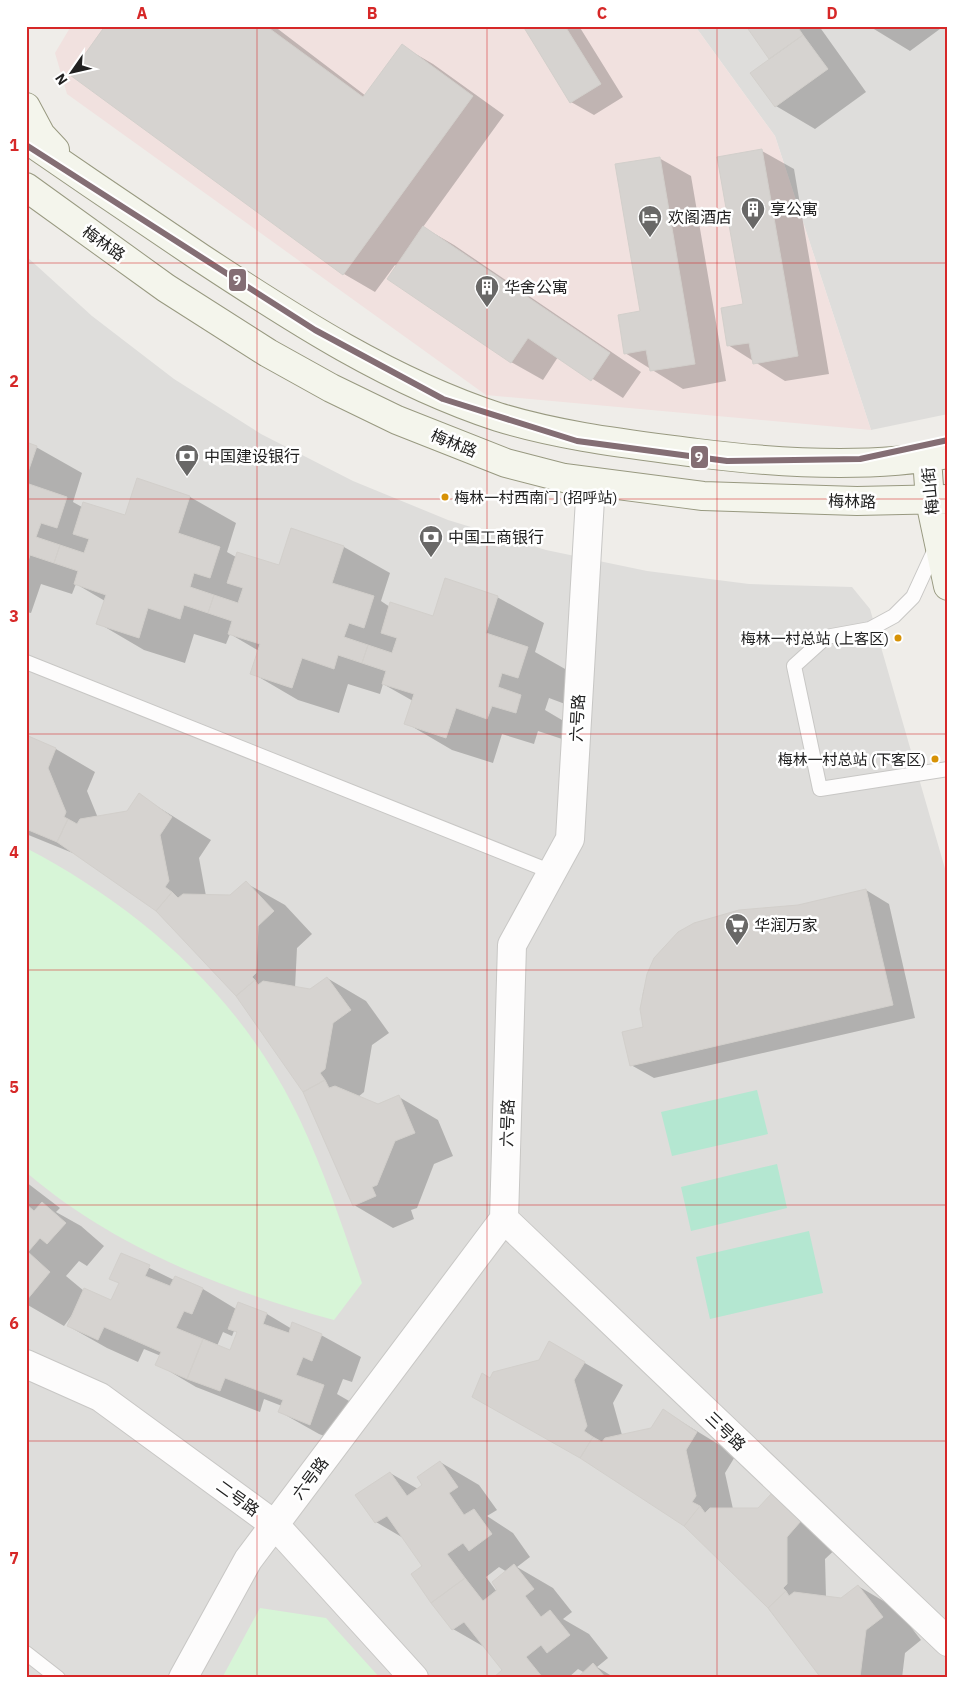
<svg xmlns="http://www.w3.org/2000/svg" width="974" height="1704" viewBox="0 0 974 1704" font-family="'IBM Plex Sans','Noto Sans SC',sans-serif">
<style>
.residential{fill:#dedddb}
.commercial{fill:#f1e1df}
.park{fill:#d7f5d7}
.pitch{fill:#b4e7d1}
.shadow{fill:#0003;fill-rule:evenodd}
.building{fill:#d6d3d0;stroke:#d2cfcb}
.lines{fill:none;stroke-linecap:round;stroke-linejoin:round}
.lane-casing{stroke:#c8c7c5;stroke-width:16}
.street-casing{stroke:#c8c7c5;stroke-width:30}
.secondary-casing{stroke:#989980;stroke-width:30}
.lane{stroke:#fdfcfc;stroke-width:14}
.street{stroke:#fdfcfc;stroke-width:28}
.secondary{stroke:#f4f5ec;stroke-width:28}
.metro-1-casing{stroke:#fff;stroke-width:10}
.metro-1{stroke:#846e74;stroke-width:6}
.grid{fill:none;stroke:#d62828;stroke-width:1;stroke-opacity:0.55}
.bus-dot{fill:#d79205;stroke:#fff;stroke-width:2}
.labels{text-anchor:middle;stroke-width:5;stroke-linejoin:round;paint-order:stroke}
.bus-label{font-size:15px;fill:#212121;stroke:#fff;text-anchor:end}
.poi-label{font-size:16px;fill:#212121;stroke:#fff;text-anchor:start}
.street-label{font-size:16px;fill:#212121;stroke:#fff}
.line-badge{stroke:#fff;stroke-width:2}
.badge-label{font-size:14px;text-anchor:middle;font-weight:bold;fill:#fff}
.neatline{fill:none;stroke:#d62828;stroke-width:2}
.grid-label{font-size:16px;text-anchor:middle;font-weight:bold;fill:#d62828}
</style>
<rect width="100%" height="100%" fill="#efede9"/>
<path class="residential" d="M695 26H948V414L871 430 775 136Z
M26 256 92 316 174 379 261 434 353 481 448 520 546 550 647 571 749 584 852 587 870 609 948 879V1678H26Z"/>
<path class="commercial" d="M71 26H695L775 136 871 430 486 395 67 94 55 53Z"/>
<path class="park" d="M26 848C143 909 243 999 300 1120 325 1173 343 1228 362 1283L334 1320C224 1290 114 1248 26 1172Z
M260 1608 326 1618 380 1678H222Z"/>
<path class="pitch" d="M757 1090 768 1134 672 1156 661 1112Z
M777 1164 787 1208 691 1231 681 1187Z
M809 1231 823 1293 710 1319 696 1257Z"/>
<path class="shadow" d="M107 26H274L366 96 402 46 433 64 504 115 423 227 454 245 641 372 623 398 558 357 543 380 511 362 395 265 375 292 344 274 72 75Z
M525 26H579L623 97 594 115 571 102Z
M747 26H819L866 92 815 129 776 106 771 59Z
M869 26H944L910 51Z
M762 151 794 169 829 374 785 381 728 345 744 305Z
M659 158 691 176 726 381 683 389 625 353 641 312Z
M26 444 36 447 82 473 73 502 82 507 126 517 138 480 190 497 236 523 227 552 236 557 280 567 344 547 390 573 381 601 390 607 434 617 497 597 544 623 535 652 574 674 565 704 549 698 545 710 567 723 562 739 538 731 534 744 502 734 493 763 452 750 406 723 413 701 383 684 380 694 348 684 339 713 298 700 252 673 259 651 230 634 226 644 194 634 185 663 144 650 98 623 105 601 76 584 72 594 41 584 31 613 26 612Z
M26 737 56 749 95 772 87 791 98 818 127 812 139 795 211 840 199 858 206 896 231 897 246 883 285 905 312 934 297 948 295 988 310 991 327 978 366 1001 389 1033 372 1045 364 1092 358 1097 378 1105 399 1097 438 1120 453 1156 434 1164 417 1208 411 1210 414 1219 393 1228 354 1205 305 1092 237 996 156 910 80 856 26 834Z
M866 890 889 904 915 1018 654 1078 631 1065 644 1028 642 1009 643 992 655 959 798 906Z
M26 1182 60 1208 56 1212 81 1226 104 1246 87 1266 79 1261 66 1276 84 1291 112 1301 120 1283 111 1278 121 1254 174 1280 175 1277 203 1289 236 1309 238 1304 267 1314 292 1329 321 1335 361 1357 352 1382 343 1379 337 1394 363 1409 350 1446 319 1434 280 1412 282 1406 264 1399 260 1412 196 1387 157 1364 161 1356 144 1349 138 1362 107 1348 68 1326 72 1315 64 1326 26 1304ZM234 1331 238 1333 231 1352 217 1346 223 1332 232 1336Z
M550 1343 623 1385 613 1403 622 1435 652 1429 664 1411 736 1455 725 1473 733 1509H758L773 1494 840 1545 825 1559 826 1597 841 1599 858 1586 897 1609 921 1640 905 1653 902 1678H823L768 1608 685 1525 491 1380 540 1361Z
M440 1462 479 1485 497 1510 487 1516 513 1533 530 1557 517 1567 553 1588 572 1612 563 1619 589 1634 608 1658 597 1667 615 1678H579L585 1673 578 1669 568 1678H495L504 1670 486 1648 453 1629 413 1575 424 1567 405 1539 376 1522 357 1496 390 1473 418 1489 424 1485ZM499 1567 507 1572 497 1592 486 1577Z"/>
<path class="building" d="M105 26H266L363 97 402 44 473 96 343 275 70 75Z
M523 26H565L601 84 570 103Z
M746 26H797L803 35 769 59Z
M803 35 828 69 775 107 750 73Z
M762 149 798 356 753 364 749 343 727 346 721 308 743 304 717 157Z
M660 157 695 364 650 371 646 350 624 354 618 315 640 311 615 164Z
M423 226 610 353 591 381 528 338 511 363 387 279Z
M26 442 37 446 26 478Z
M137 478 190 496 178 533 220 547 210 578 194 573 190 587 214 595 208 613 184 605 180 619 148 608 139 638 96 624 106 595 74 584 78 571 54 563 60 545 84 553 89 539 73 534 83 502 125 515Z
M26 483 67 497 57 528 41 523 36 537 60 545 54 563 30 555 26 568Z
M291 528 344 546 332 583 374 596 364 628 349 623 344 637 368 645 362 663 338 655 334 669 302 658 292 688 250 674 260 644 228 634 232 621 208 613 214 595 238 603 243 588 227 583 237 552 279 565Z
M445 578 498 596 486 633 528 647 518 678 502 673 498 687 521 695 516 713 492 706 487 719 456 708 446 738 404 724 414 694 382 684 386 671 362 663 368 645 392 653 397 638 381 633 390 602 433 616Z
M26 735 56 748 48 768 66 812 64 817 68 819 57 842 26 829Z
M139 793 172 817 160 835 169 881 165 887 172 892 156 911 57 842 68 819 77 824 80 819 127 811Z
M246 881 274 911 258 926 256 973 252 977 255 980 236 996 156 911 172 892 178 898 183 894 230 895Z
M866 889 893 1005 630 1066 622 1032 643 1027 640 1009 647 974 654 958 678 932 694 923 739 910 798 905Z
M327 977 351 1010 333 1023 325 1069 320 1073 325 1080 303 1092 236 996 255 980 258 985 263 981 310 989Z
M325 1080 329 1088 335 1086 378 1104 399 1095 415 1133 395 1141 377 1185 372 1187 376 1196 353 1206 303 1092Z
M42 1202 66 1223 47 1244 40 1238 28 1252 50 1272 26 1301V1204L34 1211Z
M121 1253 150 1265 145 1276 170 1286 175 1276 203 1288 192 1314 184 1311 176 1328 203 1339 187 1379 155 1365 161 1352 104 1327 98 1340 67 1326 84 1288 111 1300 119 1283 109 1279Z
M238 1302 267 1313 263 1324 289 1333 292 1322 322 1334 312 1361 303 1357 296 1375 324 1385 310 1425 278 1412 283 1400 225 1378 220 1391 187 1379 203 1339 230 1350 237 1332 228 1329Z
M549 1341 585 1362 574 1380 587 1426 584 1431 593 1437 580 1458 472 1397 482 1373 490 1378 493 1372 539 1360Z
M663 1409 697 1432 686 1450 696 1496 692 1502 700 1506 684 1526 580 1458 593 1437 602 1442 605 1438 651 1428Z
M440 1461 458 1487 449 1493 464 1515 474 1509 492 1534 469 1551 463 1543 447 1554 465 1578 431 1603 411 1574 422 1566 387 1516 375 1523 355 1495 390 1472 407 1496 422 1485 417 1477Z
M772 1493 801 1521 787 1537V1584L783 1588 786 1591 768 1608 684 1526 700 1506 705 1513 710 1508H758Z
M514 1564 534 1589 525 1596 541 1617 550 1610 570 1635 547 1653 541 1645 526 1657 543 1678H493L502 1670 464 1622 452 1630 431 1603 465 1578 483 1601 497 1590 492 1582Z
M858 1585 883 1617 866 1630 860 1677 821 1678 768 1608 786 1591 789 1596 794 1592 841 1598Z
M593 1663 606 1678H577Z"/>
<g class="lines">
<g class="lane-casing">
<path id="lane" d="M936 547 913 597 894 616 870 629 826 637 794 666 820 789 948 769
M26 662 552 872
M26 1653 58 1678"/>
</g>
<g class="street-casing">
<path id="street" d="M504 1219 948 1642
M26 1364 100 1397 275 1525 414 1678
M183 1678 248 1560 504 1219 512 945 570 839 591 482"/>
</g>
<g class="secondary-casing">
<path id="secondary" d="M26 107 41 135 55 150
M26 139C84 179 143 219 201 258 295 320 391 382 498 417 563 437 630 444 697 453 776 463 869 469 948 454
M26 187 166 288 268 353 331 388 397 420 506 463 564 478 703 496 857 501 948 499
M927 458 930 501 948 586"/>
</g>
<use href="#lane" class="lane"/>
<use href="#street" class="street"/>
<use href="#secondary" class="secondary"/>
<g class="metro-1-casing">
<path id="metro-1" d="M26 145 315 330 443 399 577 441 727 461 860 459 948 440"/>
</g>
<use href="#metro-1" class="metro-1"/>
</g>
<path class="grid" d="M257 26V1678M487 26V1678M717 26V1678M26 263H948M26 499H948M26 734H948M26 970H948M26 1205H948M26 1441H948"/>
<defs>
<g id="building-pin" transform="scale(1.25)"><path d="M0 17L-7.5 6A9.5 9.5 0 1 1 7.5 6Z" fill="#696867" stroke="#fff"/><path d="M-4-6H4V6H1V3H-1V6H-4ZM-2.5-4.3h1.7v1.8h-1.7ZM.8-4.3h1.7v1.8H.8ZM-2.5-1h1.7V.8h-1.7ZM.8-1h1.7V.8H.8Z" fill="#fff"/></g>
<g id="hotel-pin" transform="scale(1.25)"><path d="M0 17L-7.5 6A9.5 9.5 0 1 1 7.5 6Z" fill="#696867" stroke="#fff"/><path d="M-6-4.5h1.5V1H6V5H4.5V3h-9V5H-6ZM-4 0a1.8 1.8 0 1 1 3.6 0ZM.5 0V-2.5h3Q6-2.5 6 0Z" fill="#fff"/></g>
<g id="bank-pin" transform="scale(1.25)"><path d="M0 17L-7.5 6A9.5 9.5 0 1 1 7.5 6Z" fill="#696867" stroke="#fff"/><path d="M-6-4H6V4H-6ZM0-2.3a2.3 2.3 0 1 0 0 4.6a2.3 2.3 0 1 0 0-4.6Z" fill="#fff"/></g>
<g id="supermarket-pin" transform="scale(1.25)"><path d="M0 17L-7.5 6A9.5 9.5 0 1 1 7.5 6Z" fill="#696867" stroke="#fff"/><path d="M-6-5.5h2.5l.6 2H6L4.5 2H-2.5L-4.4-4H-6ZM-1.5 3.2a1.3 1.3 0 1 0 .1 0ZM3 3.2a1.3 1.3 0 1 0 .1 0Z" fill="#fff"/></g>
</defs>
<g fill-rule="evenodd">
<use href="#building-pin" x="753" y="209"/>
<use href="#hotel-pin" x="650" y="217"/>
<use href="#building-pin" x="487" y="287"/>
<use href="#bank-pin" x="187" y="456"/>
<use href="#bank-pin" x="431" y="537"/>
<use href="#supermarket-pin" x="737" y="925"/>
</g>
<g class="bus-dot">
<circle cx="445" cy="497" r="4.5"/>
<circle cx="898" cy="638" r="4.5"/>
<circle cx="935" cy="759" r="4.5"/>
</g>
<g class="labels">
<g class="bus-label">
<text x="454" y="503" text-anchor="start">梅林一村西南门 (招呼站)</text>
<text x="889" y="644">梅林一村总站 (上客区)</text>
<text x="926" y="765">梅林一村总站 (下客区)</text>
</g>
<g class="poi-label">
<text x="770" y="215">享公寓</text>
<text x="668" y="223">欢阁酒店</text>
<text x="504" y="293">华舍公寓</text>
<text x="204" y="462">中国建设银行</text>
<text x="448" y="543">中国工商银行</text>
<text x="754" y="931">华润万家</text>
</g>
<g class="street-label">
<text transform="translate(104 243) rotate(35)" y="6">梅林路</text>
<text transform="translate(454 443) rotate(22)" y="6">梅林路</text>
<text transform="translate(930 491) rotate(-96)" y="6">梅山街</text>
<text transform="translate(852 501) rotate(1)" y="6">梅林路</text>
<text transform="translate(577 718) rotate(-87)" y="6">六号路</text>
<text transform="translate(507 1123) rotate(-88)" y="6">六号路</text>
<text transform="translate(726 1431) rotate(44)" y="6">三号路</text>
<text transform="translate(310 1478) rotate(-53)" y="6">六号路</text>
<text transform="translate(238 1498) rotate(36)" y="6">二号路</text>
</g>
</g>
<g class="line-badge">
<rect x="228" y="268" width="19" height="24" rx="5" fill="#846e74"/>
<rect x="690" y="445" width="19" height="24" rx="5" fill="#846e74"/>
</g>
<g class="badge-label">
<text x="237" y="285">9</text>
<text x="699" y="462">9</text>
</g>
<rect width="974" height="1704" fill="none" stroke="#ffffff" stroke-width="55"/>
<g transform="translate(72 72) rotate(236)" stroke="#ffffff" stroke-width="4" paint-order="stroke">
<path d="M0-4L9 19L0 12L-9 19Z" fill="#212121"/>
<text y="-8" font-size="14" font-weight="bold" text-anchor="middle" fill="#212121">N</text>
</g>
<rect x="28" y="28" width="918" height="1648" class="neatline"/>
<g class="grid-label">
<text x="142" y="19">A</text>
<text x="372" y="19">B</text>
<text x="602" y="19">C</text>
<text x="832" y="19">D</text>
<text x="14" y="151">1</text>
<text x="14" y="387">2</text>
<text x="14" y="622">3</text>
<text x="14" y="858">4</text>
<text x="14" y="1093">5</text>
<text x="14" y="1329">6</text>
<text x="14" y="1564">7</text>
</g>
</svg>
